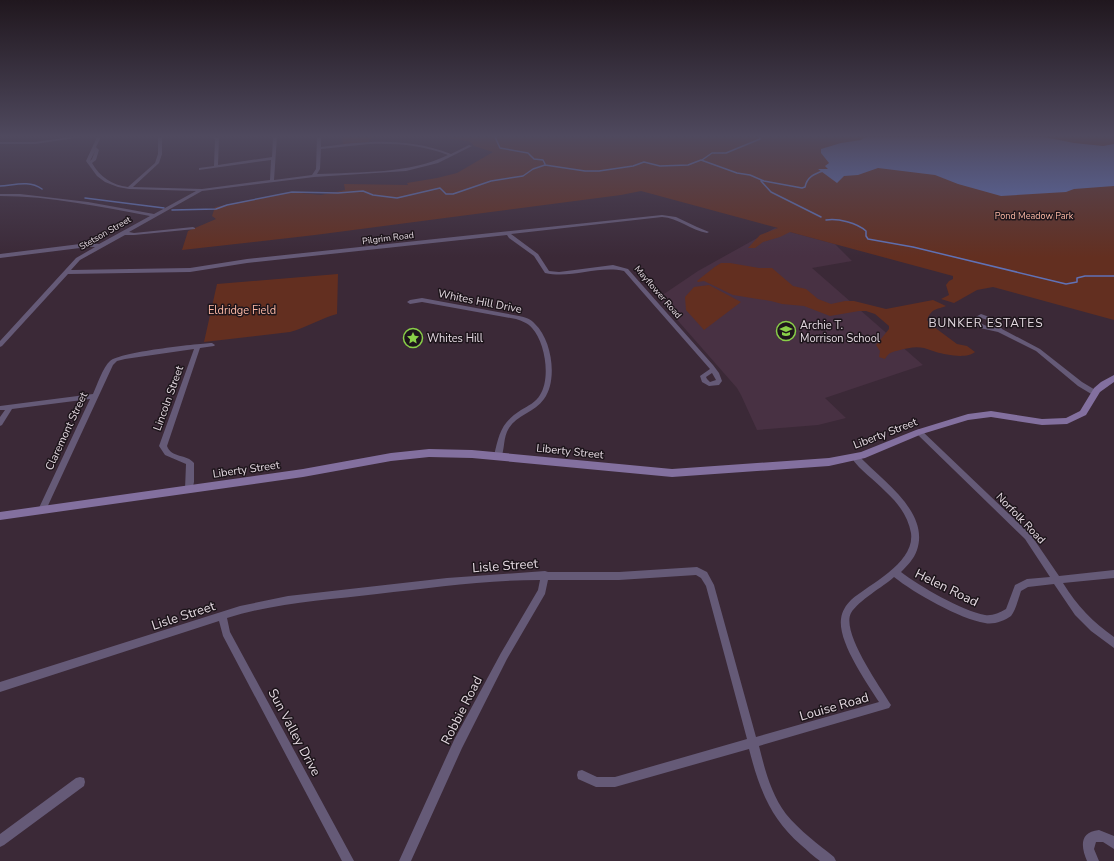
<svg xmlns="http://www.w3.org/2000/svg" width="1114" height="861" viewBox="0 0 1114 861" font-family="'Nunito Sans',sans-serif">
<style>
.built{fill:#483143}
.green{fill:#632f20}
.water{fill:#6072b6}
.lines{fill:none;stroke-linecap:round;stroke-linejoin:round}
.stream{stroke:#6072b6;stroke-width:1.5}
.minor{fill:#655a77;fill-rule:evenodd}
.tertiary{fill:#655a77;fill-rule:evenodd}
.secondary{fill:#83709f;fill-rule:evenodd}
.labels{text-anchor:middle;stroke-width:3;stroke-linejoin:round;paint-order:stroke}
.far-park-label{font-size:9px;fill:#fbb8a4;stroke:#1d151b}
.far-street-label{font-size:9px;fill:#e4d9e1;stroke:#1d151b}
.street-label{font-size:11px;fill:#e4d9e1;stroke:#1d151b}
.park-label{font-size:11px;fill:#fbb8a4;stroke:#1d151b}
.poi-label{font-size:11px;fill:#e4d9e1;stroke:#1d151b;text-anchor:start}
.neighbourhood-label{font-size:12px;letter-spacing:1px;fill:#e4d9e1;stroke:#1d151b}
.near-street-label{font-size:13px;fill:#e4d9e1;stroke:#1d151b}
</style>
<rect width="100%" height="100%" fill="#3b2937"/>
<path class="built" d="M775 228 835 244 852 261 812 268 923 365 825 398 846 418 818 425 757 430 741 395 737 388 658 298 698 271Z"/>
<path class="green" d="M345 137H379L369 139V142L343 144 342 138Z
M443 137H1114V320L993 287 977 290 954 303 941 299 949 295 946 285 949 281 953 279V276L790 232 780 237 763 242 755 248H748L760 235 778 228 641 191 621 195 315 235 182 250 188 231 216 219 212 216 215 207 291 192 321 195 345 190 344 184 408 185 407 183 437 178 457 173 493 152 474 146 471 142Z
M721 263H730L759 268H772L793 286 806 289 818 299 831 304 845 301H854L886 309 933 300 946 306C936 310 932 308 927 320L930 324 957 344 967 346 975 352C967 359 946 355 936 352 932 351 928 349 924 348 916 346 907 348 900 350 892 352 889 352 885 359L879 357 880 351 876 345 889 329V326L875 314 866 311H859L830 316 804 306 782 304 771 301 733 295 704 281 698 282 697 281C705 275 712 268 721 263Z
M338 274 337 314C321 318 306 328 290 332L204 342 217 284Z
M709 285 741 302 704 330 686 310 685 297 694 287Z"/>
<path class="water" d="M866 137H1044L1074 143 1103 146 1114 144V186L1074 189 1066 192 1001 196 958 184 935 175 878 168 858 175 844 176 837 183 818 169H828L825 166 829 163 821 153V149L841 143 861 140Z"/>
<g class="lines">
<path class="stream" d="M495 137 500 148 528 153 534 159 543 160 545 164
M702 160 712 153H726L760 139 759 137
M761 181 771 192 821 217
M0 186C15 185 29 180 42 189
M85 198 164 208
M172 210 216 209 227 205 292 192 338 193 363 191 373 195 397 198 440 188 446 194H453L491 181 523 176 533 169 545 165 585 171H599L633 166 644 162 660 166 688 165 701 160 737 173 750 175 764 181 802 188 805 187C807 177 814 174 823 171
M826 220C838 218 857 223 866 231V236L868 239 913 247 1066 284 1077 282V278L1085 276H1114"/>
<path class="minor" d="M97 137H101L96 147 99 150 96 160 92 163C100 177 112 185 128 187L155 163 158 154V137H162V154L159 163 133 187 202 189 270 180 271 160 199 170V168L214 166 215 139 212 137 219 138 218 165 272 157 273 137H277L274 180 312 175 316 169 317 137H321V147C367 141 406 137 451 154L469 145 472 146 438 163 406 171 314 177 202 191 129 232 134 233 193 227 195 228V229L134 235H125L80 260 71 270 190 268 247 259 662 215 676 217 697 227 709 232 707 233C691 230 678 218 662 217L511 234 538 254 549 271 559 272 613 265 628 269 713 365 719 373 722 381 719 385 709 386 702 382 700 376 710 369 624 271C598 265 572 279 545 273L534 256 509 238 507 235 247 263 190 272 68 274 2 346 0 347V341L76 258 95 247H88L0 258V254L88 243 99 244 150 216C101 207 51 196 0 196V194H20L88 202 154 214 196 191 129 189 118 187 105 182 97 176 86 161ZM369 144C397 143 422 145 448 155 409 174 360 172 317 174L320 169 321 149ZM95 151 92 159 90 161ZM712 373 716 380 710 382 707 379 706 377Z
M422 298 519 316C525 317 531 319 535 324 552 340 558 380 544 399 535 412 517 415 509 428 503 437 505 449 501 458H495L494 456C499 434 501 423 521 410 528 406 536 402 540 395 551 378 545 342 532 328 528 323 522 321 516 319L422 302 410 304 407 302 410 300Z
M981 314 995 319 1002 329 1040 349 1082 382 1097 391 1098 393 1097 395H1093L1078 386 1036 351 998 332 980 328 974 324 972 319ZM981 318 991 321 995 327C988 326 982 326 978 320Z
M212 343 215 345 214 346 200 348 167 446C171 458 187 454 194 463V482L192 491 189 492 186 491 185 489 186 464 165 455 159 446 194 349 125 359 117 361 113 365 45 512 42 513 39 512 38 510 90 399 12 409 2 425 0 426V417L5 410H0V406L93 394C97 385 103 367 110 361 120 352 195 344 212 343Z
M919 429 921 430 1031 535 1059 576 1114 570V578L1063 583C1077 606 1093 622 1114 637V648L1091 631 1075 615 1054 584 1028 587 1021 591C1019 597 1015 612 1011 616 1004 621 993 625 985 623 960 619 914 593 894 577 883 587 859 600 851 613 841 632 879 685 889 702L891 705 889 708 759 746C765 770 771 794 786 814 800 831 818 844 834 857L836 861C831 861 824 861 820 861 814 857 807 850 801 845 770 818 759 788 749 749L615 787H596L578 779 577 775 578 771 582 770 597 777H615L747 739 706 586 701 578 696 575 619 580H548L545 594 507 659 462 748 411 861H399L454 740 501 653 538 590 540 580C485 580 431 588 377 594 327 600 275 603 227 618L230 632 354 861H342L223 636 219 621 0 692V682L240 606 288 596 447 578 545 571 548 572H619L697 567 707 572 714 585 756 737 879 702C866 682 838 642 841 619 842 611 846 605 851 600 871 583 915 563 911 533 908 516 898 503 886 492 875 480 860 471 851 457L852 455H858C880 479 930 511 917 550 914 559 907 566 901 572 919 586 962 611 985 615 992 616 999 613 1006 609L1015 585 1027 579 1050 577 1025 539 917 434 915 432 917 430Z
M80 777 84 778 85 782 84 786 4 845 0 847V834L76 778Z
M1099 830 1114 836V849L1103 842H1096L1094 849 1099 861H1087C1081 847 1079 832 1099 830Z"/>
<path class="tertiary" d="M71 137H82L35 144H0V142H35Z"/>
<path class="secondary" d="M1114 375V382L1100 392 1086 415 1067 424 1042 425 991 417 968 420 922 434 865 458 829 466 672 477 472 458 429 457 391 461 303 477 0 520V512L303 469 391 453 429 449 472 450 672 469 829 458 861 452 916 430 968 414 991 411 1042 419 1066 418 1080 411 1094 388 1101 382Z"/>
</g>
<linearGradient id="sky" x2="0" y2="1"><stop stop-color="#20171e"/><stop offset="0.53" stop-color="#4f495e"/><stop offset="1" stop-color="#4f495e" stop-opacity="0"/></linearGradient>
<rect width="1114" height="257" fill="url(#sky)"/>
<defs>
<g id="school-ring" transform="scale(1)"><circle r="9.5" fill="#1d151b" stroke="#89cf48" stroke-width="1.5"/><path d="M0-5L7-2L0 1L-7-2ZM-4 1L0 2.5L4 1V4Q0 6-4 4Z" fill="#89cf48"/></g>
<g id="sight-ring" transform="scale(1)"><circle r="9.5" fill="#1d151b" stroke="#89cf48" stroke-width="1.5"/><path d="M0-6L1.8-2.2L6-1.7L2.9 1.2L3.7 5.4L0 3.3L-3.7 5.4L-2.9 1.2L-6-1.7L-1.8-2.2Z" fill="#89cf48"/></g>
</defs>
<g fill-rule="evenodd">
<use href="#school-ring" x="786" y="331"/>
<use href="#sight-ring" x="413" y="338"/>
</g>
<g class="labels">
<g class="far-park-label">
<text x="1034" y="219">Pond Meadow Park</text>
</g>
<g class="far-street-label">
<text transform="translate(105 233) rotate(-30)" y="3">Stetson Street</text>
<text transform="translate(388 238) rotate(-7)" y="3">Pilgrim Road</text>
<text transform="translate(658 292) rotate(49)" y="3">Mayflower Road</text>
</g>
<g class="street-label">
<text transform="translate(480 301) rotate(11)" y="4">Whites Hill Drive</text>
<text transform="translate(168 398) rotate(-70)" y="4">Lincoln Street</text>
<text transform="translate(66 431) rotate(-65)" y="4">Claremont Street</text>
<text transform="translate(885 433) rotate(-21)" y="4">Liberty Street</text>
<text transform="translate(570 451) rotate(6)" y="4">Liberty Street</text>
<text transform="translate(246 469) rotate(-8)" y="4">Liberty Street</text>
<text transform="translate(1021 518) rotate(46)" y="4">Norfolk Road</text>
</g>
<g class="park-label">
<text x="242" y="314">Eldridge Field</text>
</g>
<g class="poi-label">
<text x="800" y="329">Archie T.<tspan x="800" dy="13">Morrison School</tspan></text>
<text x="427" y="342">Whites Hill</text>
</g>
<g class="neighbourhood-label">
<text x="986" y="327">BUNKER ESTATES</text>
</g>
<g class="near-street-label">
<text transform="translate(505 565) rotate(-4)" y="5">Lisle Street</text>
<text transform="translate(947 587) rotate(26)" y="5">Helen Road</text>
<text transform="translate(183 615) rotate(-18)" y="5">Lisle Street</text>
<text transform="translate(834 706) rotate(-16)" y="5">Louise Road</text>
<text transform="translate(461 710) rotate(-63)" y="5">Robbie Road</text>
<text transform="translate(295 732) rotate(62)" y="5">Sun Valley Drive</text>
</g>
</g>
</svg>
